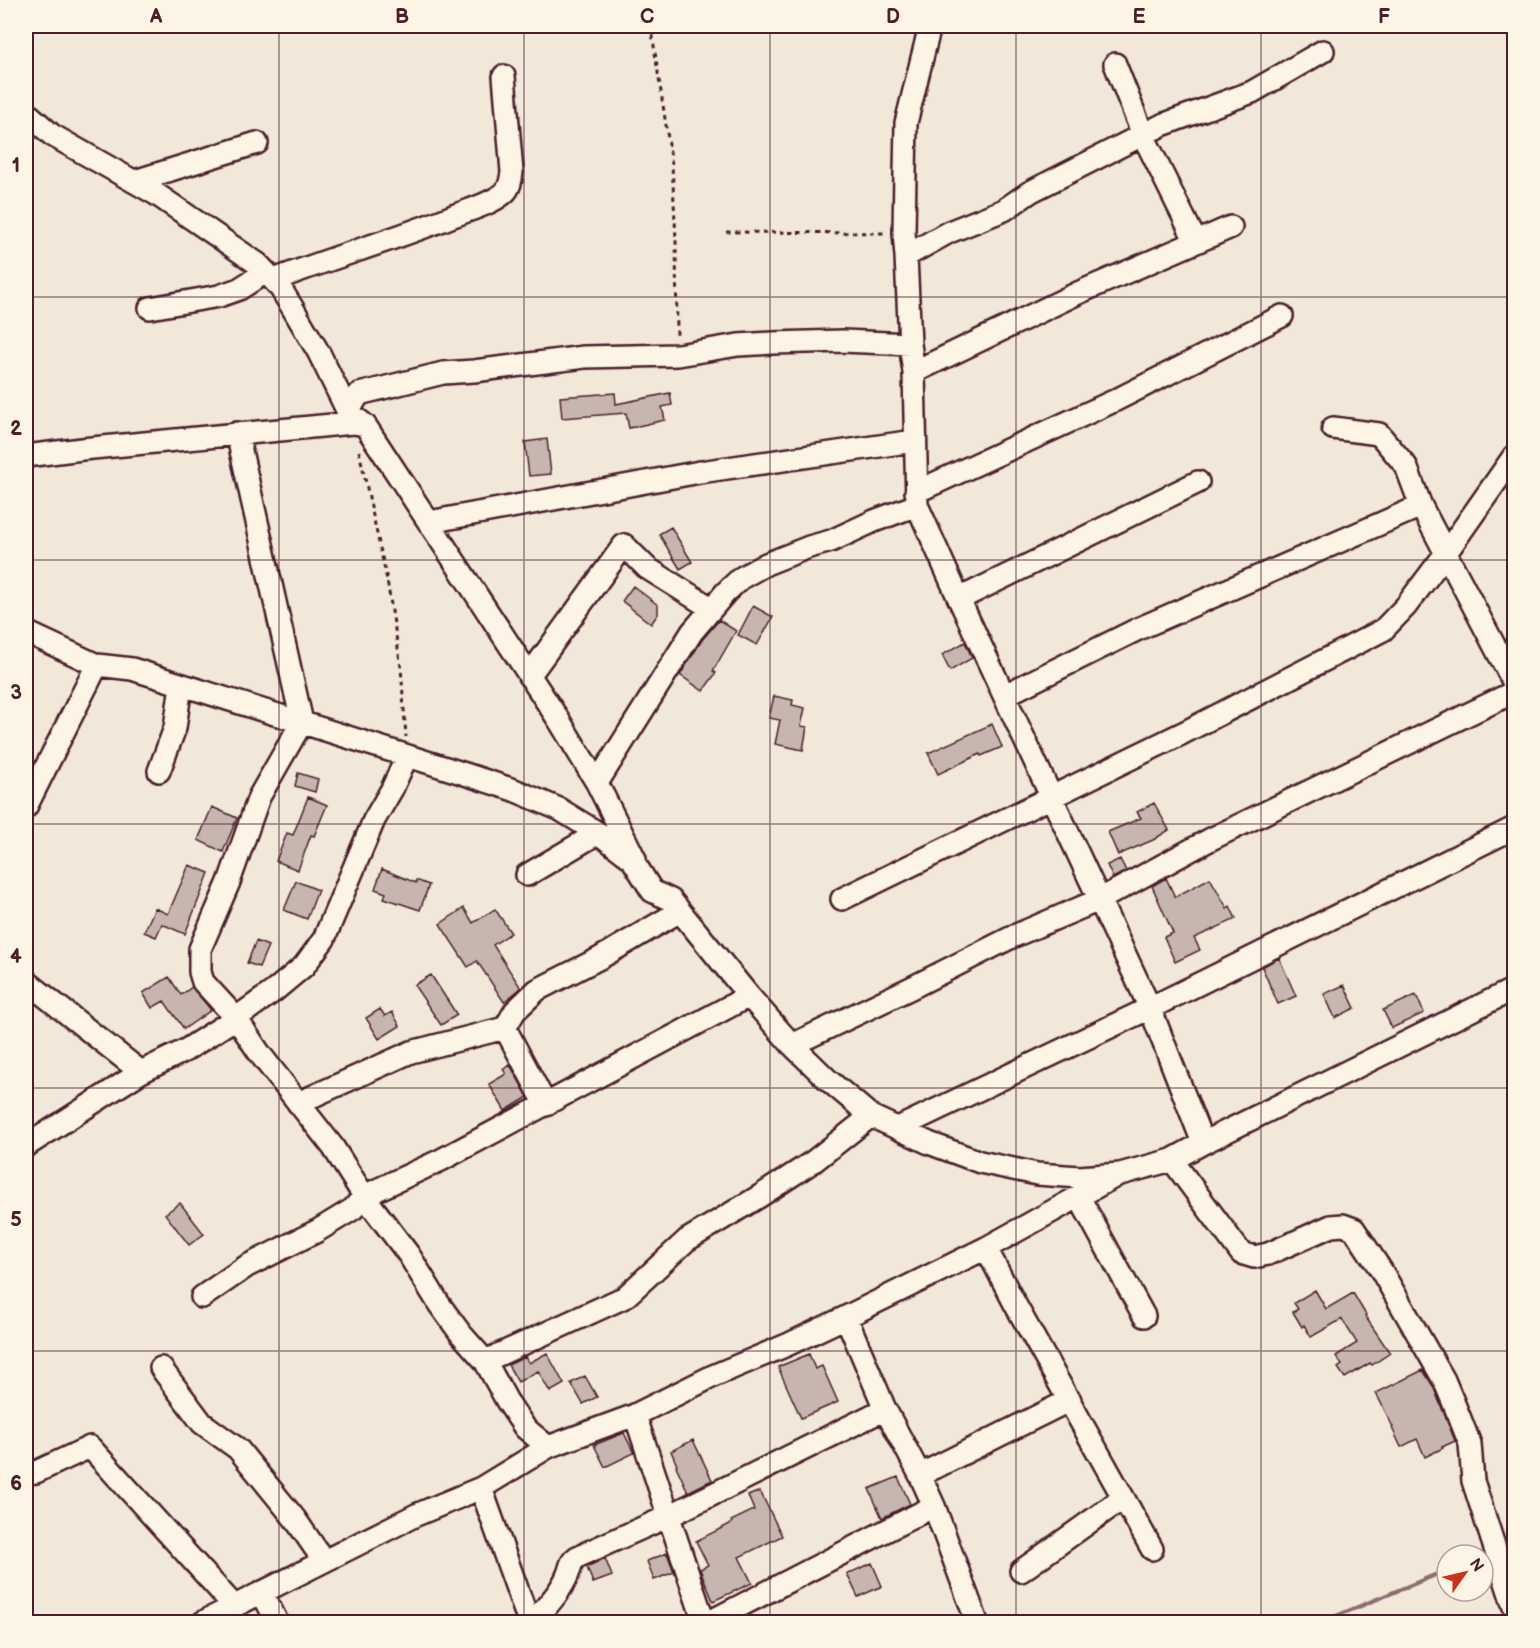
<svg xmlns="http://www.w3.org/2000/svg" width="1540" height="1648" viewBox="0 0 1540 1648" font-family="'Balsamiq Sans',sans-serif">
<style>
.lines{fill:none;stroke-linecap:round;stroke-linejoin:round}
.stream{stroke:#8b6d6f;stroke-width:4.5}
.building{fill:#c7b6af;stroke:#4a1f2b;stroke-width:1.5}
.minor-casing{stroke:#4a1f2b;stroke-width:26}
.path{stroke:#4a1f2b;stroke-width:3;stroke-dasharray:4.5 4.5;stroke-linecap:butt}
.minor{stroke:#fcf5e5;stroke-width:21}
.grid{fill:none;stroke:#4a1f2b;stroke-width:1.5;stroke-opacity:0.55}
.neatline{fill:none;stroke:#4a1f2b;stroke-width:2}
.grid-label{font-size:20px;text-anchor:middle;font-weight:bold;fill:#4a1f2b}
</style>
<rect width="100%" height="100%" fill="#f1e8da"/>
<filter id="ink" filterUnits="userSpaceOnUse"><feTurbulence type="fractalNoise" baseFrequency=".0167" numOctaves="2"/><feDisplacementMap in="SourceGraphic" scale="12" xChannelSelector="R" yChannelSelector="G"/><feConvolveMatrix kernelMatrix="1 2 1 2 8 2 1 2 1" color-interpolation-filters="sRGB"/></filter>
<g filter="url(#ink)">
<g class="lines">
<path class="stream" d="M1500 1548 1514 1542
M1322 1622 1447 1570"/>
</g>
<path class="building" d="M615 393 616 404 670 393 672 405 662 407 665 420 629 428 626 413 562 418 560 397Z
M547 439 551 474 529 476 525 442Z
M671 527 692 562 680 569 659 534Z
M633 586 658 605V614L651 624 622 601Z
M753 606 773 617 757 645 738 635Z
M719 620 736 631 713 671 716 673 703 691 680 675 702 640Z
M965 642 972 658 950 671 942 655Z
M774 696 793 700 792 705 805 708 801 726 807 727 803 750 775 744 780 720 769 718Z
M992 724 1002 747 981 756 980 754 938 774 928 753Z
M298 773 318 779 315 792 295 786Z
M308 797 327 805 314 836 311 835 298 870 276 861 287 833 293 835Z
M1154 803 1169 830 1153 840 1118 855 1108 832 1141 818 1137 812Z
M212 807 237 818 223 852 198 840Z
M1120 859 1126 871 1113 878 1107 865Z
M189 865 209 873 185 934 162 924 156 937 144 932 155 908 168 914Z
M382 869 416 883V880L429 885 420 910 384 898 386 893 375 889Z
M1166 878 1175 897 1210 878 1227 908 1230 906 1236 919 1194 938 1200 950 1175 962 1164 937 1173 933 1152 886Z
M296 881 318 890 307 919 284 910Z
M464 908 473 923 495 909 511 933 493 945 521 988 504 1002 477 961 468 967 440 924Z
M256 941 268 946 259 967 247 963Z
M1279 958 1296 996 1278 1004 1262 967Z
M431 975 457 1015 441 1025 414 985Z
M169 977 181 995 192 987 211 1010 184 1029 164 1001 152 1008 143 993Z
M1344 985 1355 1008 1335 1018 1324 994Z
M1416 995 1424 1013 1392 1028 1383 1010Z
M380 1009 385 1016 392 1012 400 1026 379 1039 366 1018Z
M510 1065 528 1097 505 1111 489 1084 506 1074 503 1069Z
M180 1203 204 1234 189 1245 165 1214Z
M1315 1290 1326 1309 1353 1293 1366 1315 1365 1316 1390 1353 1372 1365 1370 1363 1345 1378 1338 1368 1342 1365 1336 1356 1357 1343 1342 1319 1311 1337 1304 1325 1302 1327 1293 1312 1298 1309 1294 1303Z
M547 1353 564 1384 550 1392 538 1371 518 1382 508 1365 525 1357 529 1363Z
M809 1354 815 1369 822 1366 838 1402 801 1418 778 1367Z
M1423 1370 1433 1386 1455 1441 1442 1447 1443 1448 1425 1457 1417 1439 1401 1447 1392 1428 1393 1427 1376 1393Z
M585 1376 597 1397 583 1404 571 1383Z
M624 1433 634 1453 605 1467 594 1445Z
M693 1440 712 1480 688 1492 676 1466 677 1465 671 1451Z
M898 1477 910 1504 882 1518 869 1489Z
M760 1491 782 1536 739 1557 752 1583 713 1601 700 1569 708 1565 696 1541 732 1523 731 1521 754 1510 748 1496Z
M667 1553 674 1572 654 1580 647 1561Z
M605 1558 612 1576 593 1583 587 1567Z
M872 1563 882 1586 858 1597 847 1574Z"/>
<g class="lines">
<g class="minor-casing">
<path id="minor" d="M930 26 906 123 905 173 904 233 906 256 910 344 914 372 917 505 959 599 1150 1008 1203 1143
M1115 64 1143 135 1196 242
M26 112 52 135 156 194 258 264 279 286 292 307 319 353 348 412 365 425 560 722 597 783 635 859
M135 181 257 143
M906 256 949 232 1004 210 1030 192 1162 125 1252 92 1323 51
M274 280C333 257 394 240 453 216 469 210 491 204 504 193 510 188 511 180 512 172L504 76
M150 308 219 296 239 289 266 272
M914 372 1078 293 1231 227
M348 412 359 394 443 373 474 371 584 357 678 355 738 345 773 343 843 341 910 344
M1333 428 1379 434 1406 466 1421 506 1514 683
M237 433 302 722 259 797 229 882 200 949V972L203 982 236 1018 260 1054 333 1147 364 1196 409 1255 439 1304 461 1334 485 1361 507 1401 525 1428 548 1447
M26 456 82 449 353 423 365 425
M916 492 1116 400 1282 316
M429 522 700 472 914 441
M959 599 1198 482
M26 632 97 665 132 669 465 774 514 790 559 809 598 833 632 859 652 891 671 900 749 996 792 1045 828 1080 871 1116 929 1143 980 1162 1037 1174 1079 1177 1120 1174 1172 1160 1203 1143 1514 989
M529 676 624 545 647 568 711 608
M1005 695 1138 629 1421 506
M159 771 175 728 181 685
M597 783 692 632 726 592 741 578 766 564 809 547 831 541 874 521 917 505
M26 807 97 665
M527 875 598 833
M842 899 1183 733 1383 630 1406 606 1446 553 1514 456
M26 981 141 1072
M505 1028 546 1105
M792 1045 913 987 1014 936 1099 900 1211 839 1514 692
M298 1103 411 1052 505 1028 515 1011 537 990 600 958 680 911
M898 1128 1150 1008 1514 828
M26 1146 141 1072 186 1050 236 1018 274 991 304 966 324 939 374 820 392 789 407 756
M1172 1160 1241 1253 1254 1257 1268 1254 1331 1226 1343 1225 1354 1229 1381 1270 1444 1380 1459 1416 1470 1444 1473 1481 1514 1607
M1079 1197 1144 1316
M986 1248 1015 1304 1152 1549
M202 1297 247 1266 317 1231 353 1209 364 1196 441 1160 749 996
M846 1317 885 1409 920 1475 934 1506 977 1622
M485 1361 625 1297 687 1240 760 1196 814 1161 871 1116
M161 1368 202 1423 238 1449 295 1519 324 1561
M635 1415 704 1622
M26 1473 36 1472 90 1447 234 1606
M920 1475 1070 1400
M481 1488 529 1622
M1021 1571 1123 1498
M262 1592 277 1622
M203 1622 416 1515 481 1488 548 1447 635 1415 713 1376 787 1345 846 1317 986 1248 1114 1177
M533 1622C545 1608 561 1592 568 1574 571 1567 570 1562 577 1557L669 1516 885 1409
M709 1622 934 1506"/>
</g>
<path class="path" d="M651 26 672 165 676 239 677 338
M726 232 887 233
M359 451 387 580 401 667 406 737"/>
<use href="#minor" class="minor"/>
</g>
</g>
<path class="grid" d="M279 26V1622M524 26V1622M770 26V1622M1016 26V1622M1261 26V1622M26 297H1514M26 560H1514M26 824H1514M26 1088H1514M26 1351H1514"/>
<rect width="1540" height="1648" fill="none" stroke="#fcf5e5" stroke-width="66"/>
<g transform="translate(1465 1573) rotate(56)"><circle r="28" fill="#fcf5e5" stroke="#b59f9b" stroke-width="1.5"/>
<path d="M0-4.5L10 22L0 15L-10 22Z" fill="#c8321e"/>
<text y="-9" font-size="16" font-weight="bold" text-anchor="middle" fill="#4a1f2b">N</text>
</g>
<rect x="33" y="33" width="1474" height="1582" class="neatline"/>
<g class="grid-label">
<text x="156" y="23">A</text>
<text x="402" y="23">B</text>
<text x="647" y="23">C</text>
<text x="893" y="23">D</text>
<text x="1139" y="23">E</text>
<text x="1384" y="23">F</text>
<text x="16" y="172">1</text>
<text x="16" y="435">2</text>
<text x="16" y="699">3</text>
<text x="16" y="963">4</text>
<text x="16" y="1226">5</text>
<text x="16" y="1490">6</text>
</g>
</svg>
